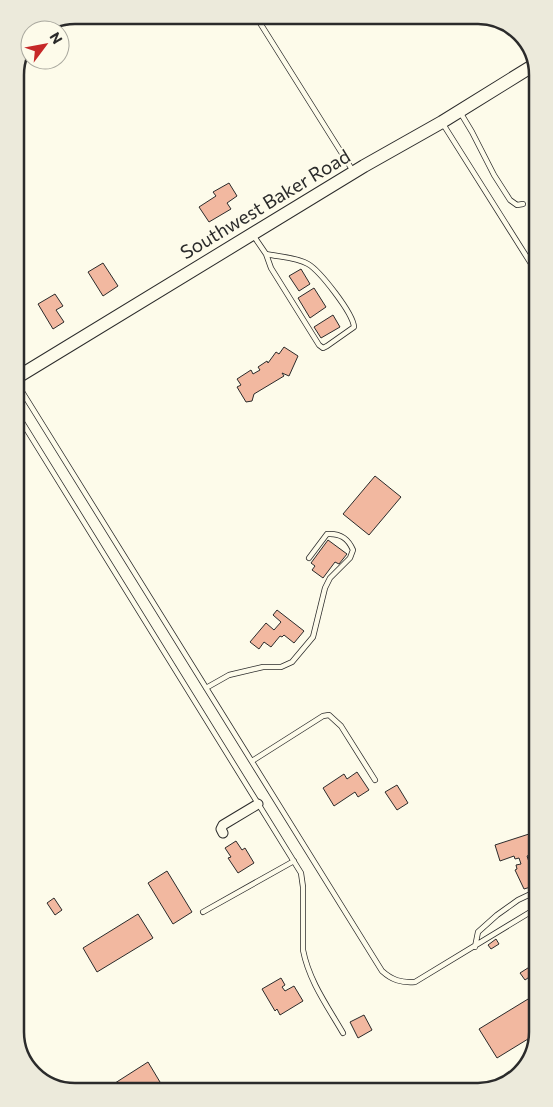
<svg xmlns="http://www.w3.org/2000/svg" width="553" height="1107" viewBox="0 0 553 1107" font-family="Commissioner,sans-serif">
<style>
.building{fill:#f2b8a0;stroke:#2b2b2b}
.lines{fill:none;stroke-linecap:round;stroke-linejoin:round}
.lane-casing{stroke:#2b2b2b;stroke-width:6}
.street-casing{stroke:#2b2b2b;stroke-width:11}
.secondary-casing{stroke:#2b2b2b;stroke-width:14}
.lane{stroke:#fdfbea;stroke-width:4.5}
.street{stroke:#fdfbea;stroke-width:9}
.secondary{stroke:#fdfbea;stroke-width:12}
.labels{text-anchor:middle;stroke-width:4;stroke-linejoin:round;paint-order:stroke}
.street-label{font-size:19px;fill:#2b2b2b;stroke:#fdfbea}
.rim{fill:none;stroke:#2b2b2b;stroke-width:2.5}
</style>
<rect width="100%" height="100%" fill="#fdfbea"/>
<path class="building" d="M506 24 515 27 521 35 515 39Z
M534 108V127L529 119 533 117 530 110Z
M229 183 237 196 227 203 231 209 209 222 199 207 216 196 213 192Z
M103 263 118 286 103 296 88 272Z
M301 269 310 284 299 291 289 276Z
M314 288 326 307 310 318 298 298Z
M55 294 63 306 56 310 64 322 53 329 38 304Z
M333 315 340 327 321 338 314 327Z
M284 347 298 356 289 376 282 373 284 376 254 394 252 401 246 402 237 387 241 385 237 379 251 370 253 374 260 370 258 367 267 361 268 363 276 352 279 354Z
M375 476 401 497 369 535 343 514Z
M328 540 347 554 339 564 335 562 323 578 312 570 315 566 311 563Z
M277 610 304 631 294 643 284 635 282 637 280 636 271 647 264 642 259 649 250 642 266 623 274 630 281 622 273 615Z
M357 772 369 790 358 797 355 792 334 806 323 788 344 774 347 779Z
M397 785 408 803 397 810 385 792Z
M529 834 531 837 536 836 537 841V852L527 856 537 885 524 889 515 870 517 869 516 865 521 864 519 858 515 859 514 856 500 861 495 845Z
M236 841 242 850 245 848 254 863 238 873 228 858 231 857 225 848Z
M167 871 192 912 173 924 148 883Z
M54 898 62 910 55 915 47 903Z
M138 914 153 938 97 972 83 948Z
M537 917 538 928 536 929 534 925 537 923 534 919Z
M496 939 499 944 491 949 488 945Z
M531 966 535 973 525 980 520 973Z
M281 978 285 985 282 987 285 991 294 986 303 1001 280 1015 277 1009 275 1011 262 989Z
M533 996 538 1004V1033L534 1046H533L528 1039 497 1058 479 1029Z
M364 1015 372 1030 358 1038 350 1022Z
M148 1062 163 1087 157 1091 101 1092Z"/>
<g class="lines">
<g class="lane-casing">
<path id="lane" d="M255 15 353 171
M460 112 472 132 494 175 510 200 517 205 523 204
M443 124 535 270
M253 235 266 254 271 268 319 345 323 348 327 346 354 327C353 313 320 271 308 264 296 257 279 257 266 254
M16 382 382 971C392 980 401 983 415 982L537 908
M17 414 301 873 303 887V950C309 981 328 1007 343 1033
M206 688 229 675 263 667H281L292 662 313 637 325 588 330 578 350 558 353 550C348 538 340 533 327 534L309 558
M252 761 323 716 329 715 341 726 375 780
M203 912 294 861
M475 947 478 932 497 915 518 900 537 891"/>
</g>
<g class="street-casing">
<path id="street" d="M223 833 221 829 223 825 258 804"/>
</g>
<g class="secondary-casing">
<path id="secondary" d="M16 378 364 166 442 122 534 65"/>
</g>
<use href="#lane" class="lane"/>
<use href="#street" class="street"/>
<use href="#secondary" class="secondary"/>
</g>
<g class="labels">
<g class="street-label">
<text transform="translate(265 204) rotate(-31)" y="7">Southwest Baker Road</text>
</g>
</g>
<path d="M0 0H553V1107H0ZM75 24H478A51 51 0 0 1 529 75V1032A51 51 0 0 1 478 1083H75A51 51 0 0 1 24 1032V75A51 51 0 0 1 75 24Z" fill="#eceadb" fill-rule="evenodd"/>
<path class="rim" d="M75 24H478A51 51 0 0 1 529 75V1032A51 51 0 0 1 478 1083H75A51 51 0 0 1 24 1032V75A51 51 0 0 1 75 24Z"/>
<g transform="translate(45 45) rotate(58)"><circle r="24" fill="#fdfbea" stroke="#a9a89e"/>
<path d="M0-4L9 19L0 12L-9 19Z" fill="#c62828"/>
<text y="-8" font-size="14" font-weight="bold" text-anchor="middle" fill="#2b2b2b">N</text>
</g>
</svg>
